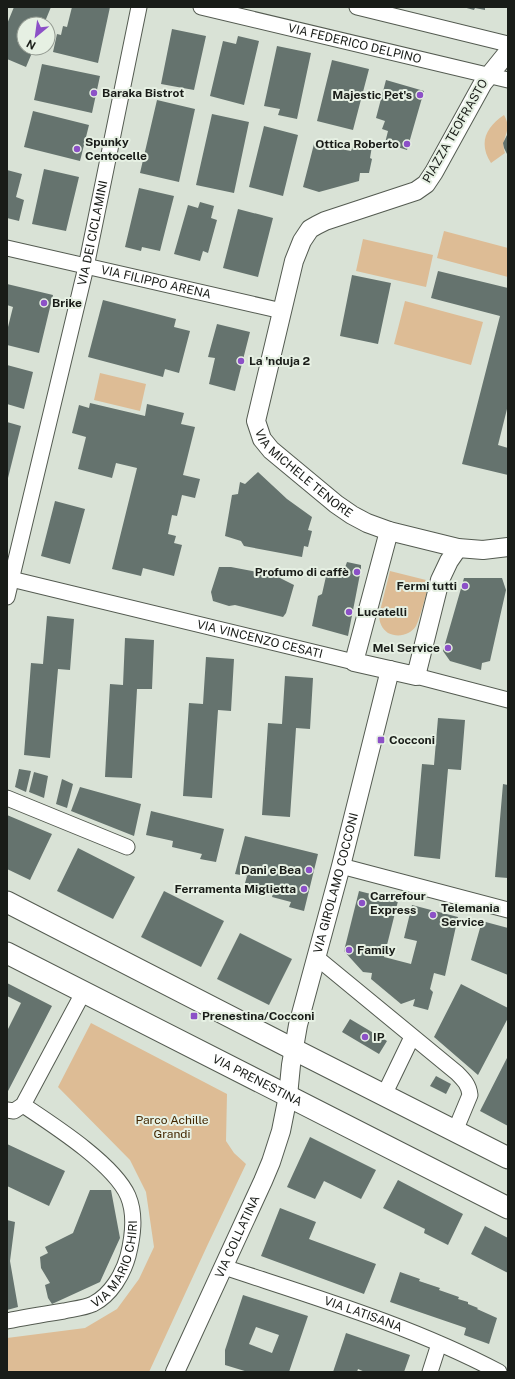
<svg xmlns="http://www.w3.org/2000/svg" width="515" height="1379" viewBox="0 0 515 1379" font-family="'Public Sans',sans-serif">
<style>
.green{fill:#ddbc95}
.building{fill:#65736e;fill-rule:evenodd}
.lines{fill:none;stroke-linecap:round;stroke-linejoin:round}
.minor-casing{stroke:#545b51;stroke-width:17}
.tertiary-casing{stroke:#545b51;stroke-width:20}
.secondary-casing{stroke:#545b51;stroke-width:23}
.minor{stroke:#fff;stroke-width:15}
.tertiary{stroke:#fff;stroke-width:18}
.secondary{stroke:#fff;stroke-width:21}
.poi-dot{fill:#8c50c7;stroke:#e6f0e3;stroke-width:1.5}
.labels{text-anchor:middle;stroke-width:4;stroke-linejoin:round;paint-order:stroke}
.street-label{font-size:12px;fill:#191c18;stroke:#e6f0e3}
.poi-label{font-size:12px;font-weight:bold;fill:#191c18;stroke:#e6f0e3;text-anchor:start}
.park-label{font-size:12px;fill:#432700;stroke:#e6f0e3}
</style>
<rect width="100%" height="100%" fill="#d9e2d6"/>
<path class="green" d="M504 115C514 132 499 137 505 153L491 163C478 143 486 127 504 115Z
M444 231 508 248V277L437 258Z
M363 239 433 255 426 287 356 271Z
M405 301 483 322 471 365 394 344Z
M100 373 146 384 140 411 94 400Z
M390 571 430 581C426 593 421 616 416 626 410 635 398 638 388 633 382 629 379 622 379 615Z
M91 1023 227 1094 226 1141 234 1153 246 1164 208 1244 149 1372H7V1338L85 1328 117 1309 139 1279 154 1247 146 1192 130 1160 58 1087Z"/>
<path class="building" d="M14 7H51L44 24H24V48H34L26 67 7 59V24Z
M72 7H110L98 63 53 52 57 34 61 35 63 26 67 27Z
M463 7H485V10L475 8 474 10Z
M172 29 206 36 194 90 161 84Z
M238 36 259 41 244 105 210 96 223 41 236 44Z
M277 46 311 53 297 119 278 115 280 109 264 106Z
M332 60 369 69 353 130 317 121Z
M42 64 100 76 92 113 34 100Z
M386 80 424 91 407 150 385 143 388 131 382 129 385 121 376 118Z
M157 100 195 109 179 182 140 173Z
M33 111 89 125 80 161 24 147Z
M212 114 249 122 234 193 196 185Z
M264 126 298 135 283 196 249 187Z
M508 133V156L504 148 503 143Z
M354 142 372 146 370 158 372 159 369 173H360L359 181 319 192 303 187 314 144 351 151Z
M44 169 79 177 66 231 32 224Z
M7 170 22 174 16 197 24 200 19 221 7 218Z
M139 188 174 196 160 251 142 247 141 251 125 247Z
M200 202 214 206 211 218 217 220 208 253 203 251 200 261 174 254 188 205 198 208Z
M238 209 273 218 258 277 223 268Z
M438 271 508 288V405L498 445 508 448V475L462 464 500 316 431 298Z
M352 275 391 283 378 344 340 336Z
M7 284 53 295 39 353 7 345V331L13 307 7 305Z
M103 300 176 319 174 327 190 331 179 373 165 369 163 377 88 357Z
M217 324 250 332 235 391 209 384 215 358 208 357Z
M7 365 33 372 24 409 7 404Z
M90 403 145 416 147 404 184 413 181 424 195 427 183 475 200 479 195 498 182 495 177 516 172 515 168 534 176 536 174 543 182 545 174 576 143 568 141 576 112 569 137 468 116 463 112 478 78 469 86 437 72 433 79 405 89 408Z
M7 422 21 426 8 478H7Z
M258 472 287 499 312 517 308 530 312 531 308 547 304 546 302 557 244 546 241 541 225 536 232 495 238 494 240 482 245 484Z
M55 501 85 509 70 564 41 556Z
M347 562 361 565V569L348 636 312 626 318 596 322 594 327 572 342 576Z
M219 567H231L274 575 294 585 286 613 283 617 235 605 229 606 213 601 211 592Z
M464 578H502L506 590 490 661 482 663 481 670 450 661 443 651Z
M47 616 74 619 70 670 58 669 50 758 24 755 31 663 43 664Z
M125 638 154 640 152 689H137L132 778 105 777 110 684 123 685Z
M206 657 234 659 231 711 218 710 212 798 183 796 189 703 203 704Z
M285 676 313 678 310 729 296 728 290 817 262 815 268 723 282 724Z
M438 718 465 720 461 770 448 769 440 859 414 856 422 764 434 765Z
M19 769 31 771 26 792 15 787Z
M34 772 48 776 44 798 29 792Z
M62 779 73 784 67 808 56 804Z
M503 784 508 785V878L495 877Z
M80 787 141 804 134 836 71 811Z
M151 811 224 829 216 862 200 859 202 854 172 847 173 841 146 835Z
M7 815 52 834 30 880 7 869Z
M245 836 318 854 304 911 289 907 291 902 272 897 274 890 245 883 247 876 235 874Z
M78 848 135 877 113 919 57 891Z
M164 891 224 921 201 967 141 937Z
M359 891 398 901 384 957 411 964 417 941 404 938 412 905 458 917 445 976 434 973 430 989 433 992 428 1010 413 1006 415 999 401 1004 371 979 372 973 363 972 344 951Z
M482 921 508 928V975L471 960Z
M240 933 292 959 269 1005 217 979Z
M7 983 52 1006 7 1093V1031L21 1003 7 996Z
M461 984 508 1008V1018L478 1075 434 1037Z
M350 1019 387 1041 379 1054 342 1032Z
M508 1056V1126L480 1111Z
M436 1076 451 1084 446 1094 430 1086Z
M310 1137 376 1170 361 1199 324 1181 315 1199 287 1187Z
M7 1144 65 1171 49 1206 7 1186Z
M398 1180 463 1214 448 1245 424 1233 425 1229 383 1208Z
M90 1190H111L120 1238 100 1282 52 1304 48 1298 45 1285 50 1283 41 1268 40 1257 48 1253 45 1247 73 1233Z
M280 1208 316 1222 309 1239 376 1264 364 1294 261 1256Z
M7 1220 15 1222 10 1261 18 1307 7 1310Z
M485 1226 508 1238V1273L471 1254Z
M400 1272 420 1279 419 1281 440 1288 439 1290 459 1297 458 1299 468 1302V1304L478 1308 477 1309 497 1318 489 1344 464 1335 466 1328 390 1302Z
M243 1295 308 1316 289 1372H248L225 1365V1350ZM256 1327 279 1335 272 1353 249 1344Z
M346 1333 410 1355 404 1372H365L358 1369 357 1372H333Z"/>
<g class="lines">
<g class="minor-casing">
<g id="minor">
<path id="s1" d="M201 7 508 80"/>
<path d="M357 7 508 44"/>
<path id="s2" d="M7 248 282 311"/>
<path id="s3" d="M11 579 354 662"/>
<path id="s4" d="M7 597 86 267 139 7"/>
<path d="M416 676 508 700"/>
<path d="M7 798 127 847"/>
<path d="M341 866 508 910"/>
<path d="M316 957 457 1073C464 1080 469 1085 470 1095L455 1131"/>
<path d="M384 1095 412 1037"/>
<path d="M7 1110 14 1111 23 1105 83 993"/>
<path id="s5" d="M224 1267C317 1298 412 1326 499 1372"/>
<path id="s6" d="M7 1321C26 1317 45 1314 64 1311 73 1309 84 1308 93 1304 111 1295 123 1274 128 1256 133 1236 136 1215 128 1196 114 1164 53 1125 23 1105"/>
<path d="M430 1372 439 1344"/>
</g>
</g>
<g class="tertiary-casing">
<g id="tertiary">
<path id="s7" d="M508 52 483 83 434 172 426 184 416 191 325 221 317 225 310 229 302 241 294 261 256 421 262 439 271 450 336 504 352 515 367 523 389 531 458 548 483 550 508 547"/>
<path d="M389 531 354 662 416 676 440 580 449 561 458 548"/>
<path id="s8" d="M175 1372 263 1181 271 1162 281 1131 288 1096 291 1065 298 1025 341 866 390 670"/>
</g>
</g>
<g class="secondary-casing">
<g id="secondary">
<path d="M7 902 293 1049 508 1158"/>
<path id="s9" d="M7 953 508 1208"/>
</g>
</g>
<use href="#minor" class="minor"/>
<use href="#tertiary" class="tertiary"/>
<use href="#secondary" class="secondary"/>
</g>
<g class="poi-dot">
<circle cx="94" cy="93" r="4"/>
<circle cx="420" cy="95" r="4"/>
<circle cx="407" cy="144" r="4"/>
<circle cx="77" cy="149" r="4"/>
<circle cx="44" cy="303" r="4"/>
<circle cx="241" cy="361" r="4"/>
<circle cx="357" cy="572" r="4"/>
<circle cx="465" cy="586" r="4"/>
<circle cx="349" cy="612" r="4"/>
<circle cx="448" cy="648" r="4"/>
<rect x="377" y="736" width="8" height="8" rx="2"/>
<circle cx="309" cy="870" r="4"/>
<circle cx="304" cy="889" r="4"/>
<circle cx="362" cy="903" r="4"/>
<circle cx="433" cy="915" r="4"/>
<circle cx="349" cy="950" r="4"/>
<rect x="190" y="1012" width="8" height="8" rx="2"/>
<circle cx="365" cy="1037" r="4"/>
</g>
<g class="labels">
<g class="street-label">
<text dy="4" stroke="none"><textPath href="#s1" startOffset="158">VIA FEDERICO DELPINO</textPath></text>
<text transform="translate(455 131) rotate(-60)" y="4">PIAZZA TEOFRASTO</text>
<text dy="4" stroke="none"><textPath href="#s4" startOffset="374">VIA DEI CICLAMINI</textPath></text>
<text dy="4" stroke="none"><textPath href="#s2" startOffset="153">VIA FILIPPO ARENA</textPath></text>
<text dy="4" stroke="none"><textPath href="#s7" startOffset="554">VIA MICHELE TENORE</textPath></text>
<text dy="4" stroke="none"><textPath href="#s3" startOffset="256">VIA VINCENZO CESATI</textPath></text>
<text dy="4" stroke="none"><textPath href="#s8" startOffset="518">VIA GIROLAMO COCCONI</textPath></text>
<text dy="4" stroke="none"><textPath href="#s9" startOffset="281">VIA PRENESTINA</textPath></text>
<text dy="4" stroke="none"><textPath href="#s8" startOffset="149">VIA COLLATINA</textPath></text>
<text dy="4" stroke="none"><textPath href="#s6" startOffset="136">VIA MARIO CHIRI</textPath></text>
<text dy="4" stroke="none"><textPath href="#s5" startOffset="147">VIA LATISANA</textPath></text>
</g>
<g class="poi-label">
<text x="102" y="97">Baraka Bistrot</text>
<text x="412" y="99" text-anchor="end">Majestic Pet's</text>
<text x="85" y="146">Spunky<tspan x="85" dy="14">Centocelle</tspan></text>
<text x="399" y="148" text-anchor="end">Ottica Roberto</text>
<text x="52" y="307">Brike</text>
<text x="249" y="365">La 'nduja 2</text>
<text x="349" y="576" text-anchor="end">Profumo di caffè</text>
<text x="457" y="590" text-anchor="end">Fermi tutti</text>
<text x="357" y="616">Lucatelli</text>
<text x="440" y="652" text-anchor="end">Mel Service</text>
<text x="389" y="744">Cocconi</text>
<text x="301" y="874" text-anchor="end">Dani e Bea</text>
<text x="296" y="893" text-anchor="end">Ferramenta Miglietta</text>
<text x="370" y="900">Carrefour<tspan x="370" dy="14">Express</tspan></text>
<text x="441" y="912">Telemania<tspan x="441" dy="14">Service</tspan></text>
<text x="357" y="954">Family</text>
<text x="202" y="1020">Prenestina/Cocconi</text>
<text x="373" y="1041">IP</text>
</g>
<g class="park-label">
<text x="172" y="1124">Parco Achille<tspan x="172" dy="14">Grandi</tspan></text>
</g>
</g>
<rect width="515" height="1379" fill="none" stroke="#191c18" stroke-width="16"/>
<g transform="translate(36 36) rotate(209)"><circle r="19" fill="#e6f0e3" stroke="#949b92"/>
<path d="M0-3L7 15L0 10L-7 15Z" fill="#8c50c7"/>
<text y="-6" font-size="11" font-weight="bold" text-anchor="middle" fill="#191c18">N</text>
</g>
</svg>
